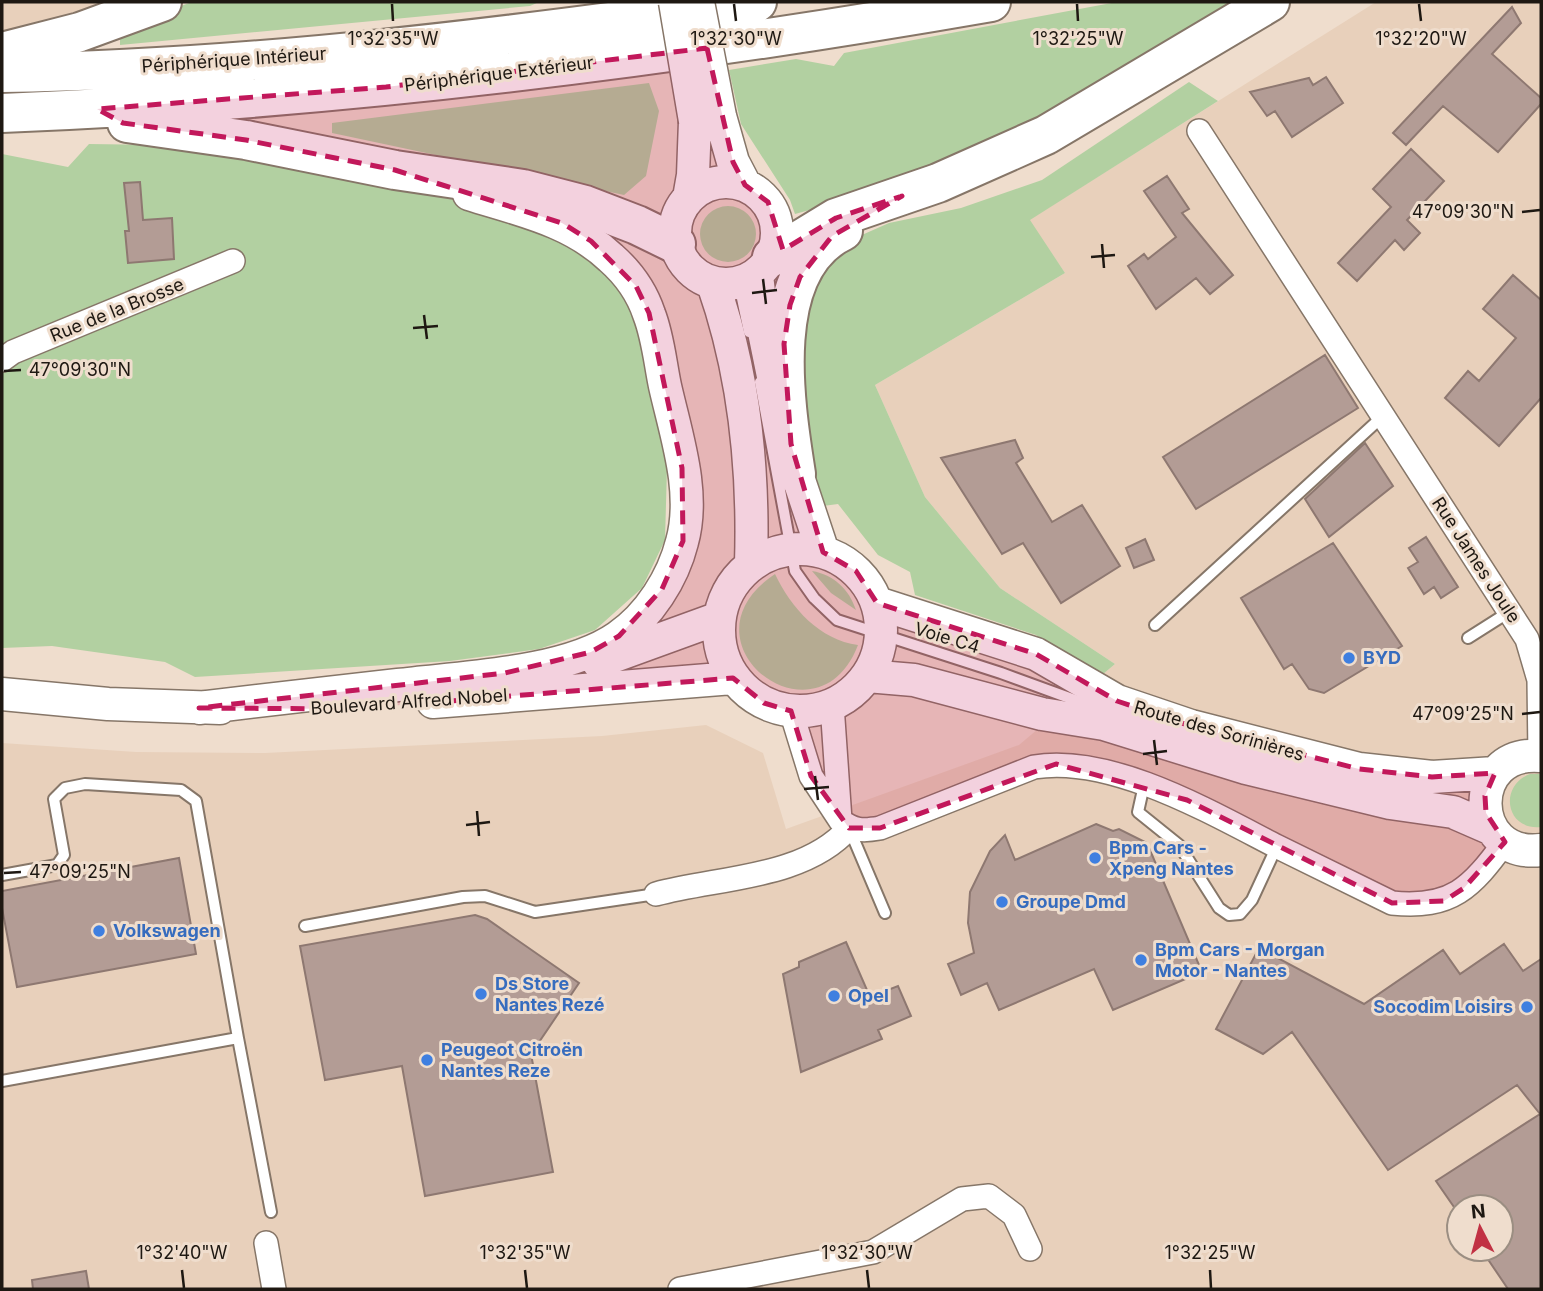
<svg xmlns="http://www.w3.org/2000/svg" width="1543" height="1291" viewBox="0 0 1543 1291" font-family="Inter,sans-serif">
<style>
.built{fill:#e8d0bb;fill-rule:evenodd}
.green{fill:#b2d0a1}
.building{fill:#b39c95;stroke:#8e7871;stroke-width:2}
.lines{fill:none;stroke-linecap:round;stroke-linejoin:round}
.lane-casing{stroke:#867668;stroke-width:14}
.street-casing{stroke:#867668;stroke-width:26}
.secondary-casing{stroke:#867668;stroke-width:35}
.highway-casing{stroke:#867668;stroke-width:42}
.lane{stroke:#fff;stroke-width:10}
.street{stroke:#fff;stroke-width:23}
.secondary{stroke:#fff;stroke-width:32}
.highway{stroke:#fff;stroke-width:38}
.secondary-bridge-casing{stroke:#867668;stroke-width:35;stroke-linecap:butt}
.secondary-bridge{stroke:#fff;stroke-width:32}
.marked{fill:#c2185b;fill-opacity:0.2;stroke:#c2185b;stroke-width:5;stroke-dasharray:14 9;stroke-linejoin:round}
.ticks{fill:none;stroke:#1e1812;stroke-width:2.5}
.shop-dot{fill:#3f7fe0;stroke:#efddcd;stroke-width:2.5}
.labels{text-anchor:middle;stroke-width:6;stroke-linejoin:round;paint-order:stroke}
.street-label{font-size:18px;fill:#1e1812;stroke:#efddcd}
.shop-label{font-size:18px;font-weight:bold;fill:#366cbe;stroke:#efddcd;text-anchor:start}
.ticks-label{font-size:18px;text-anchor:middle;fill:#1e1812;stroke:#efddcd;stroke-width:6;stroke-linejoin:round;paint-order:stroke}
</style>
<rect width="100%" height="100%" fill="#efddcd"/>
<path class="built" d="M2 2H110L55 24 2 33Z
M1376 2H1541V1289H2V743L136 752 265 753 602 736 706 725 763 753 786 829 1019 745 1115 664 1000 588 925 497 875 385 1065 273 1029 220ZM1459 1207H1501V1249H1459Z"/>
<path class="green" d="M192 2H539L530 6 120 45V28Z
M1117 2H1254L1047 124 912 182 795 214 790 200 741 124 729 70 796 59 834 66 844 53Z
M1189 82 1218 101 1030 220 1065 273 875 385 925 497 1000 588 1115 664 1096 680 1036 635 915 595 910 572 878 555 838 504 823 506 808 467 795 345 812 279 846 242 889 223 961 208 1042 180Z
M649 83 659 111 646 176 624 195 332 133V123Z
M89 144 159 145 248 156 479 205 569 235 635 297 649 351 667 468 665 540 642 588 595 630 539 649 450 661 195 677 165 662 52 646 2 648V154L68 167Z
M700 234a28 28 0 1 1 56 0a28 28 0 1 1-56 0Z
M812 571C834 575 849 589 856 610L831 593Z
M775 574C791 608 820 640 858 645 817 752 673 642 775 574Z
M1530 774H1541V827C1506 831 1498 786 1530 774Z"/>
<path class="building" d="M1512 7 1521 23 1492 54 1541 98V104L1498 152 1443 106 1406 145 1393 133Z
M1326 77 1343 103 1292 137 1275 111 1267 116 1250 92 1309 78 1313 85Z
M1411 149 1444 181 1407 220 1420 233 1404 250 1395 240 1357 281 1338 263 1391 207 1373 189Z
M1167 176 1189 209 1182 213 1233 275 1210 294 1196 278 1156 309 1128 266 1144 254 1148 259 1176 237 1144 191Z
M140 182 143 220 172 218 174 259 128 263 125 231H129L124 183Z
M1513 275 1541 300V398L1499 446 1445 398 1468 371 1479 381 1516 338 1483 309Z
M1325 355 1358 408 1196 509 1163 457Z
M1015 440 1023 458 1016 463 1052 522 1082 505 1120 566 1061 603 1023 543 1002 554 941 458Z
M1365 443 1393 486 1329 537 1305 499Z
M1426 537 1458 587 1441 598 1434 587 1424 594 1408 568 1418 562 1409 548Z
M1145 539 1154 560 1134 568 1126 548Z
M1333 543 1402 646 1324 693 1309 689 1292 664 1284 669 1241 598Z
M1096 824 1113 831 1119 829 1147 843 1202 972 1113 1010 1094 969 999 1010 987 983 961 995 948 964 974 953 968 923 970 892 990 851 1005 835 1015 860Z
M179 858 196 954 17 987 2 908V891Z
M475 915 487 919 579 983 531 1054 553 1172 425 1196 402 1066 325 1080 300 946Z
M846 942 870 997 898 986 911 1016 878 1030 882 1039 801 1072 783 974 799 967V962Z
M1504 944 1523 971 1541 959V1289H1508L1481 1249H1501V1207H1454L1436 1181 1540 1114 1517 1085 1388 1170 1292 1032 1263 1054 1216 1029 1259 948 1364 1004 1443 950 1460 974Z
M86 1271 89 1289H33L32 1280Z"/>
<g class="lines">
<g class="lane-casing">
<path id="lane" d="M739 284 749 332
M760 382 795 571 814 598 837 620 1001 673 1105 711
M1155 625 1383 416
M1468 638 1509 612
M1144 785 1138 812 1179 845 1219 908 1229 915 1240 914 1252 900 1277 846
M849 828 885 913
M2 875 57 865 64 855 54 799 65 788 85 784 181 790 196 801 238 1038 2 1081
M305 926 463 897 485 896 535 912 656 894
M238 1038 271 1212"/>
</g>
<g class="street-casing">
<path id="street" d="M1199 131 1527 639 1539 680 1540 756
M2 360 13 352 233 261
M791 711 811 776 840 820 832 705
M840 820C853 831 863 831 880 828L1034 767C1110 754 1210 812 1276 846 1315 865 1354 884 1392 903 1452 909 1471 888 1505 842
M656 894C718 877 804 879 849 828
M266 1243 274 1289
M680 1289 873 1252 962 1199 989 1196 1014 1215 1030 1249"/>
</g>
<g class="secondary-casing">
<path id="secondary" d="M720 116 733 162 745 185
M675 233a51 51 0 1 1 102 0a51 51 0 1 1-102 0Z
M689 198 693 175 695 121
M757 275 763 327 775 386
M713 284C744 372 754 470 751 564
M789 450 823 552
M719 630a81 81 0 1 1 162 0a81 81 0 1 1-162 0Z
M877 603 1036 654 1117 701 1191 726 1359 769 1432 777 1495 773
M598 662 719 618
M867 676 914 680 1042 714 1104 724 1246 768 1390 803 1453 812 1492 829
M2 694 108 704 220 708
M433 702 733 678
M199 708C265 700 332 692 398 685 462 677 565 674 618 637 649 616 673 578 682 542 696 492 676 435 665 386 660 362 658 337 649 314 642 293 628 273 611 258 571 220 519 210 469 194
M1541 756C1466 749 1468 859 1541 850"/>
</g>
<g class="highway-casing">
<path id="highway" d="M2 52 80 32 162 2
M2 73C254 69 507 37 757 2
M2 113C335 100 663 59 991 2
M127 123 246 140 395 170 523 189 585 205 637 225 676 244
M772 257 836 218 938 183 1046 135 1270 2
M796 474C785 404 763 269 843 231"/>
</g>
<use href="#lane" class="lane"/>
<use href="#street" class="street"/>
<use href="#secondary" class="secondary"/>
<use href="#highway" class="highway"/>
<g class="secondary-bridge-casing">
<path id="secondary-bridge" d="M675 2 695 121
M698 2 720 116"/>
</g>
<use href="#secondary-bridge" class="secondary-bridge"/>
</g>
<path class="marked" d="M707 48 733 162 745 185 768 202 783 250 836 218 902 196 832 236 800 277 790 305 784 344 791 444 823 552 856 571 877 603 1036 654 1117 701 1191 726 1359 769 1432 777 1495 773 1485 796 1486 813 1505 842 1464 888 1444 901 1392 903 1187 800 1056 764 880 828H849L811 776 791 711 764 703 733 678 352 709 199 708 505 673 591 652 619 636 662 589 683 541 682 468 649 313 636 286 591 241 562 223 395 170 246 140 123 123 97 109 386 87Z"/>
<path class="ticks" d="M392 4 393 21M734 4 736 21M1077 4 1078 21M1419 4 1421 21M1522 212 1540 210M1102 244 1104 268M1091 257 1115 255M763 279 766 304M752 293 777 290M424 315 427 339M413 328 438 326M4 371 21 370M1522 714 1540 712M1154 740 1157 765M1143 754 1167 751M815 776 818 800M804 789 829 787M477 811 479 836M466 825 490 822M4 873 21 872M182 1270 184 1288M525 1270 527 1288M867 1270 869 1288M1210 1270 1211 1288"/>
<g class="shop-dot">
<circle cx="1349" cy="658" r="7"/>
<circle cx="1095" cy="858" r="7"/>
<circle cx="1002" cy="902" r="7"/>
<circle cx="99" cy="931" r="7"/>
<circle cx="1141" cy="960" r="7"/>
<circle cx="481" cy="994" r="7"/>
<circle cx="834" cy="996" r="7"/>
<circle cx="1527" cy="1007" r="7"/>
<circle cx="427" cy="1060" r="7"/>
</g>
<g class="labels">
<g class="street-label">
<text transform="translate(234 60) rotate(-4)" y="6">Périphérique Intérieur</text>
<text transform="translate(499 74) rotate(-7)" y="6">Périphérique Extérieur</text>
<text transform="translate(117 310) rotate(-22)" y="6">Rue de la Brosse</text>
<text transform="translate(1476 560) rotate(57)" y="6">Rue James Joule</text>
<text transform="translate(947 638) rotate(17)" y="6">Voie C4</text>
<text transform="translate(409 702) rotate(-4)" y="6">Boulevard Alfred Nobel</text>
<text transform="translate(1219 731) rotate(16)" y="6">Route des Sorinières</text>
</g>
<g class="shop-label">
<text x="1363" y="664">BYD</text>
<text x="1109" y="854">Bpm Cars -<tspan x="1109" dy="21">Xpeng Nantes</tspan></text>
<text x="1016" y="908">Groupe Dmd</text>
<text x="113" y="937">Volkswagen</text>
<text x="1155" y="956">Bpm Cars - Morgan<tspan x="1155" dy="21">Motor - Nantes</tspan></text>
<text x="495" y="990">Ds Store<tspan x="495" dy="21">Nantes Rezé</tspan></text>
<text x="848" y="1002">Opel</text>
<text x="1513" y="1013" text-anchor="end">Socodim Loisirs</text>
<text x="441" y="1056">Peugeot Citroën<tspan x="441" dy="21">Nantes Reze</tspan></text>
</g>
</g>
<g class="ticks-label">
<text x="393" y="45">1°32'35"W</text>
<text x="736" y="45">1°32'30"W</text>
<text x="1078" y="45">1°32'25"W</text>
<text x="1421" y="45">1°32'20"W</text>
<text x="1463" y="218">47°09'30"N</text>
<text x="80" y="376">47°09'30"N</text>
<text x="1463" y="720">47°09'25"N</text>
<text x="80" y="878">47°09'25"N</text>
<text x="182" y="1259">1°32'40"W</text>
<text x="525" y="1259">1°32'35"W</text>
<text x="867" y="1259">1°32'30"W</text>
<text x="1210" y="1259">1°32'25"W</text>
</g>
<rect width="1543" height="1291" fill="none" stroke="#1e1812" stroke-width="7"/>
<g transform="translate(1480 1228) rotate(354)"><circle r="33" fill="#efddcd" stroke="#9b8e82" stroke-width="2"/>
<path d="M0-5L12 26L0 18L-12 26Z" fill="#c13143"/>
<text y="-10" font-size="19" font-weight="bold" text-anchor="middle" fill="#1e1812">N</text>
</g>
</svg>
